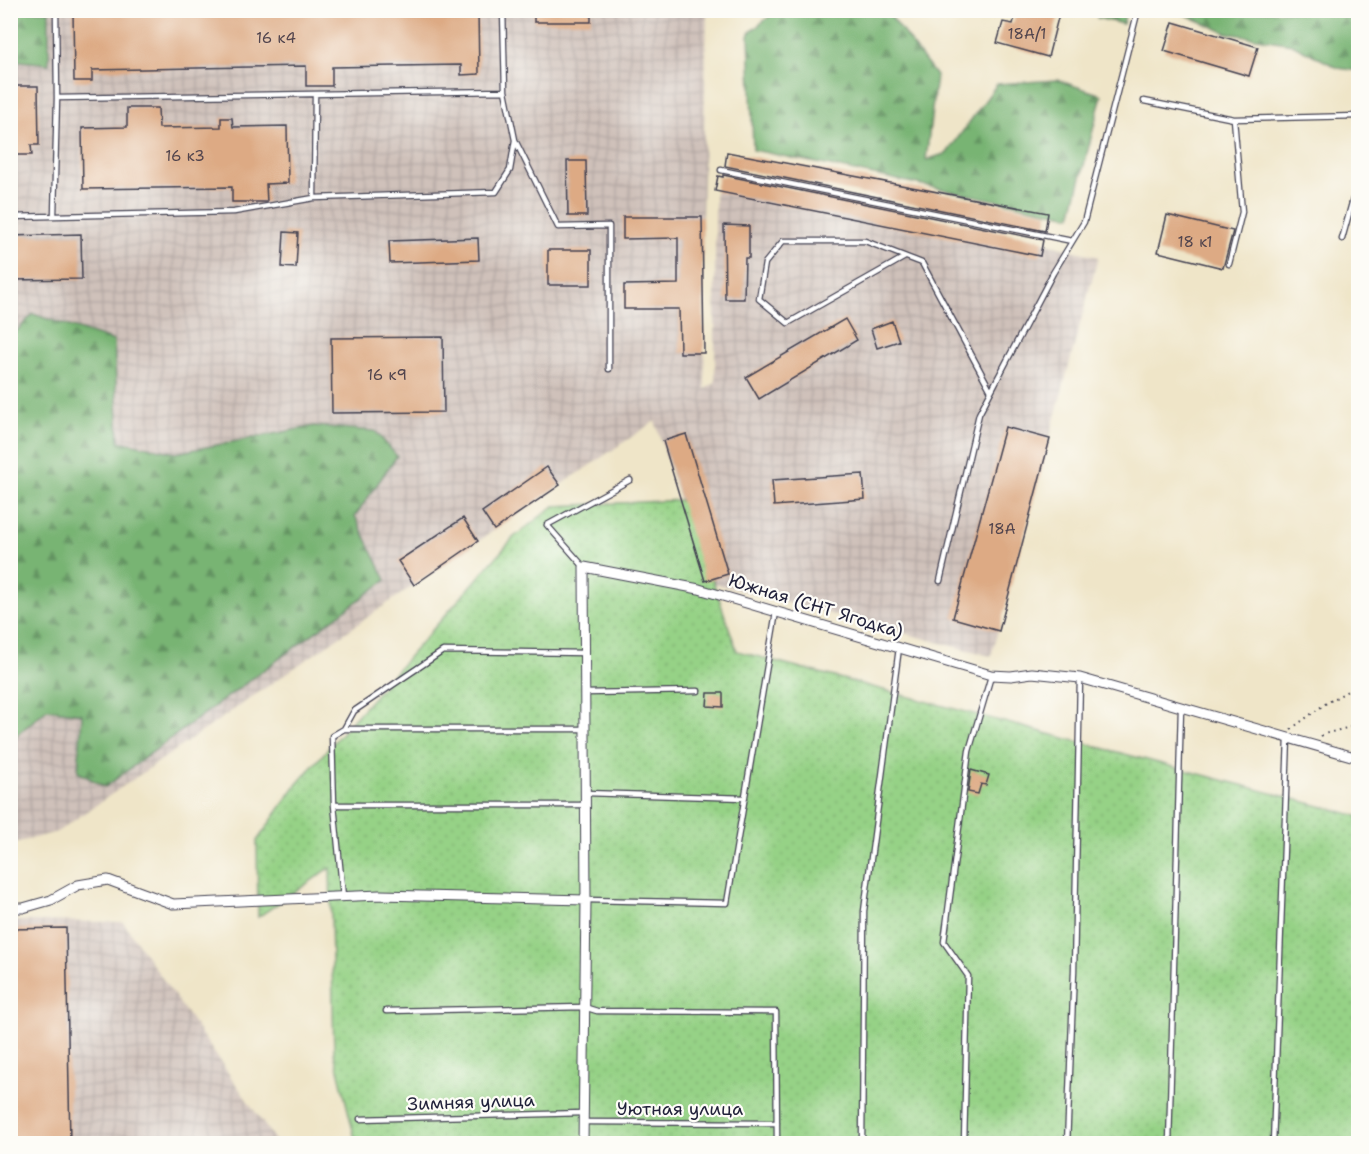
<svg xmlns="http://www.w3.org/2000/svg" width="1369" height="1154" viewBox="0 0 1369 1154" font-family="'Shantell Sans',sans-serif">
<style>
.industrial{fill:url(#industrial-grid)}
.forest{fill:url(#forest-firs);stroke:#4d6b57;stroke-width:1.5}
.garden{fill:url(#garden-dots);stroke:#5c7a60;stroke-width:1.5}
.building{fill:#ddaa84}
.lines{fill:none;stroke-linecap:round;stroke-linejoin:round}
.lane-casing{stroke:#413f50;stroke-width:7}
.street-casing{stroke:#413f50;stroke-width:11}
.path{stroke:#413f50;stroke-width:2;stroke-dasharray:1.5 4.5;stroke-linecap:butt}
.lane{stroke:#fff;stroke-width:4.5}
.street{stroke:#fff;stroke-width:9}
.labels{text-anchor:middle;stroke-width:4.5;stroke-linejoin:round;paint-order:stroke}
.number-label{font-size:15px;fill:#51444d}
.street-label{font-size:18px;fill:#22223b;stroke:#fdfcf7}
</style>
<defs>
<pattern id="industrial-grid" width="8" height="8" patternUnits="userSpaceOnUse" patternTransform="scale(1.5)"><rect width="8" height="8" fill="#cfc1ba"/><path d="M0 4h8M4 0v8" fill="none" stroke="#b1a6a1"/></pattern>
<pattern id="forest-firs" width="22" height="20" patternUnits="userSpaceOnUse" patternTransform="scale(1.5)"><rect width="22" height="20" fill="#78b473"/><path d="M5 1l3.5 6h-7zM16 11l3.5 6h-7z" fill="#629260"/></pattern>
<pattern id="garden-dots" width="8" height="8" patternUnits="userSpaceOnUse" patternTransform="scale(1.5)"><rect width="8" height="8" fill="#96d286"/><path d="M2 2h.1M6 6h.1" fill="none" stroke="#81b475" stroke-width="1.8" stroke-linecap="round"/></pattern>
</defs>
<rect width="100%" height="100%" fill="#fdfcf7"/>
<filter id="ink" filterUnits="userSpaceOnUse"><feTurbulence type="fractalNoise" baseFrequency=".0167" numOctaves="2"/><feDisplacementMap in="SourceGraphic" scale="12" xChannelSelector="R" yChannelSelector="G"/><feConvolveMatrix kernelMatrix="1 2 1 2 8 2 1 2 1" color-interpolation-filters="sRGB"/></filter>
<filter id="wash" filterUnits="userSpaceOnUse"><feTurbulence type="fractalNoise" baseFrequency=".008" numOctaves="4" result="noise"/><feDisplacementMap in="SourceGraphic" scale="24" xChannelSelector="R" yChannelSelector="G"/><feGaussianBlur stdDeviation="1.35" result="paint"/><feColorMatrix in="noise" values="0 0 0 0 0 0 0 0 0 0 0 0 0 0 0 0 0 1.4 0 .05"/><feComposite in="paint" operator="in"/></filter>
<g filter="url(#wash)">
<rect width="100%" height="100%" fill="#efe5c8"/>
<path class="industrial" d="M11 11H707L702 217 705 389 715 383V191L1040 256 1043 242 1098 257 991 656 705 581 655 421 414 585 57 832 11 844Z
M11 921 123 922 277 1143 11 1144Z"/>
<path class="forest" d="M11 10 49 11V64L11 60Z
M1099 10 1126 11 1123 24 1097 18Z
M776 11H887L936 76 926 160 947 153 997 84 1057 80 1102 95 1071 216 753 150 749 33Z
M1180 11H1358V71L1338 68 1292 44 1227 33 1181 13Z
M33 314 114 341 119 441 176 453 314 426 375 431 397 456 355 516 386 580 105 787 78 772 82 714 47 709 11 740V337Z"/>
<path class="garden" d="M685 500 737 651 1358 816V1143H356L334 1053 330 868 258 917 257 841 296 785 514 537 554 506Z"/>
<g id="blocks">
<path class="building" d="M73 10H478L479 74 461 75V65L332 67V86H306V66L92 70V81H74Z
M534 10H591V22H534Z
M1017 10H1060L1048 57 997 43 1003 22 1013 24Z
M1173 22 1258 47 1249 76 1164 51Z
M10 86H38L39 145H31L32 155H10Z
M127 108H158L159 128 221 127V118H232L233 127 287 126 288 183 266 184 267 202H232V187L83 189 82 128 127 127Z
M727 152 1048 213 1045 231 725 166Z
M567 161H586L587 216H568Z
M723 175 1043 240 1040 256 715 191 718 176 723 177Z
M1167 215 1233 231 1223 268 1158 252Z
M623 217H702L704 353H680L679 309H624V285L678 284V238L623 239Z
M724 225 749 226V258H745L744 299H725Z
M284 232 298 233 296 268 282 267Z
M81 234 82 279 10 280V236Z
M478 238 479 260 390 263 389 241Z
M548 250H591V285H548Z
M845 319 857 340 759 399 746 377Z
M892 321 899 341 877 348 871 329Z
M443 337 444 412 332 413 331 338Z
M1005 427 1050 439 999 631 953 618Z
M686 434 728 574 705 581 663 441Z
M547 467 560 485 494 530 482 512Z
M863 474 865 499 774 506 772 480Z
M463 518 478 541 414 585 398 561Z
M708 693H723V707L707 706Z
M971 770 989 775 986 785 981 784 978 794 968 792Z
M66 928 70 1143H10V929Z"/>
</g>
</g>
<g filter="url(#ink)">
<use href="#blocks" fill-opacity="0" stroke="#413f50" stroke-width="1.5"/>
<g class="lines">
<g class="lane-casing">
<path id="lane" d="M56 10 57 98 505 91 503 10
M505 91 515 140 558 227 609 226V369
M315 94 314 198 496 192 510 170 515 140
M1144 101 1234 119 1358 116
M721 170 1072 241
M54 215 57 98
M10 217 234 212 314 198
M1342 239 1358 181
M905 257 788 323 759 299 765 263 783 241H865L922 263 991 391
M1229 264 1242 212 1234 119
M584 567 547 525 630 480
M940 581 979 414 1053 273 1084 222 1138 10
M585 693 698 691
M344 729 354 711 443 651 585 653
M586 793 745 798
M334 805H586
M343 897 334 805 332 736 344 729H586
M586 900 727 903 776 612
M386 1011 584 1007 597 1011 776 1012 777 1144
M360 1119 583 1113
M583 1122 777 1123
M862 1144 864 911 899 648
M964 1144 968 976 944 942 969 751 991 676
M1067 1144 1074 971 1080 678
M1169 1144 1181 708
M1273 1144 1288 738"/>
</g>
<g class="street-casing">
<path id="street" d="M10 908H23L51 900 78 885 108 880 173 904 380 895 586 900
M583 1144 586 900 584 567 699 589 991 675 1011 676 1032 673 1080 678 1358 758"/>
</g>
<path class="path" d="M1291 729 1325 704 1358 685
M1321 736 1324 734 1358 725"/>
<use href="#lane" class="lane"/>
<use href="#street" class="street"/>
</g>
</g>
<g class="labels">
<g class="number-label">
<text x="1027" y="39">18А/1</text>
<text x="276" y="43">16 к4</text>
<text x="185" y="161">16 к3</text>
<text x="1195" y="247">18 к1</text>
<text x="387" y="380">16 к9</text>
<text x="1002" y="534">18А</text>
</g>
<g class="street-label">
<text transform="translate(816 606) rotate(17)" y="6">Южная (СНТ Ягодка)</text>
<text transform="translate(471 1102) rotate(-2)" y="6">Зимняя улица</text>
<text x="680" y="1115">Уютная улица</text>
</g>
</g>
<rect width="1369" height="1154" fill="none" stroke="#fdfcf7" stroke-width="36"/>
</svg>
